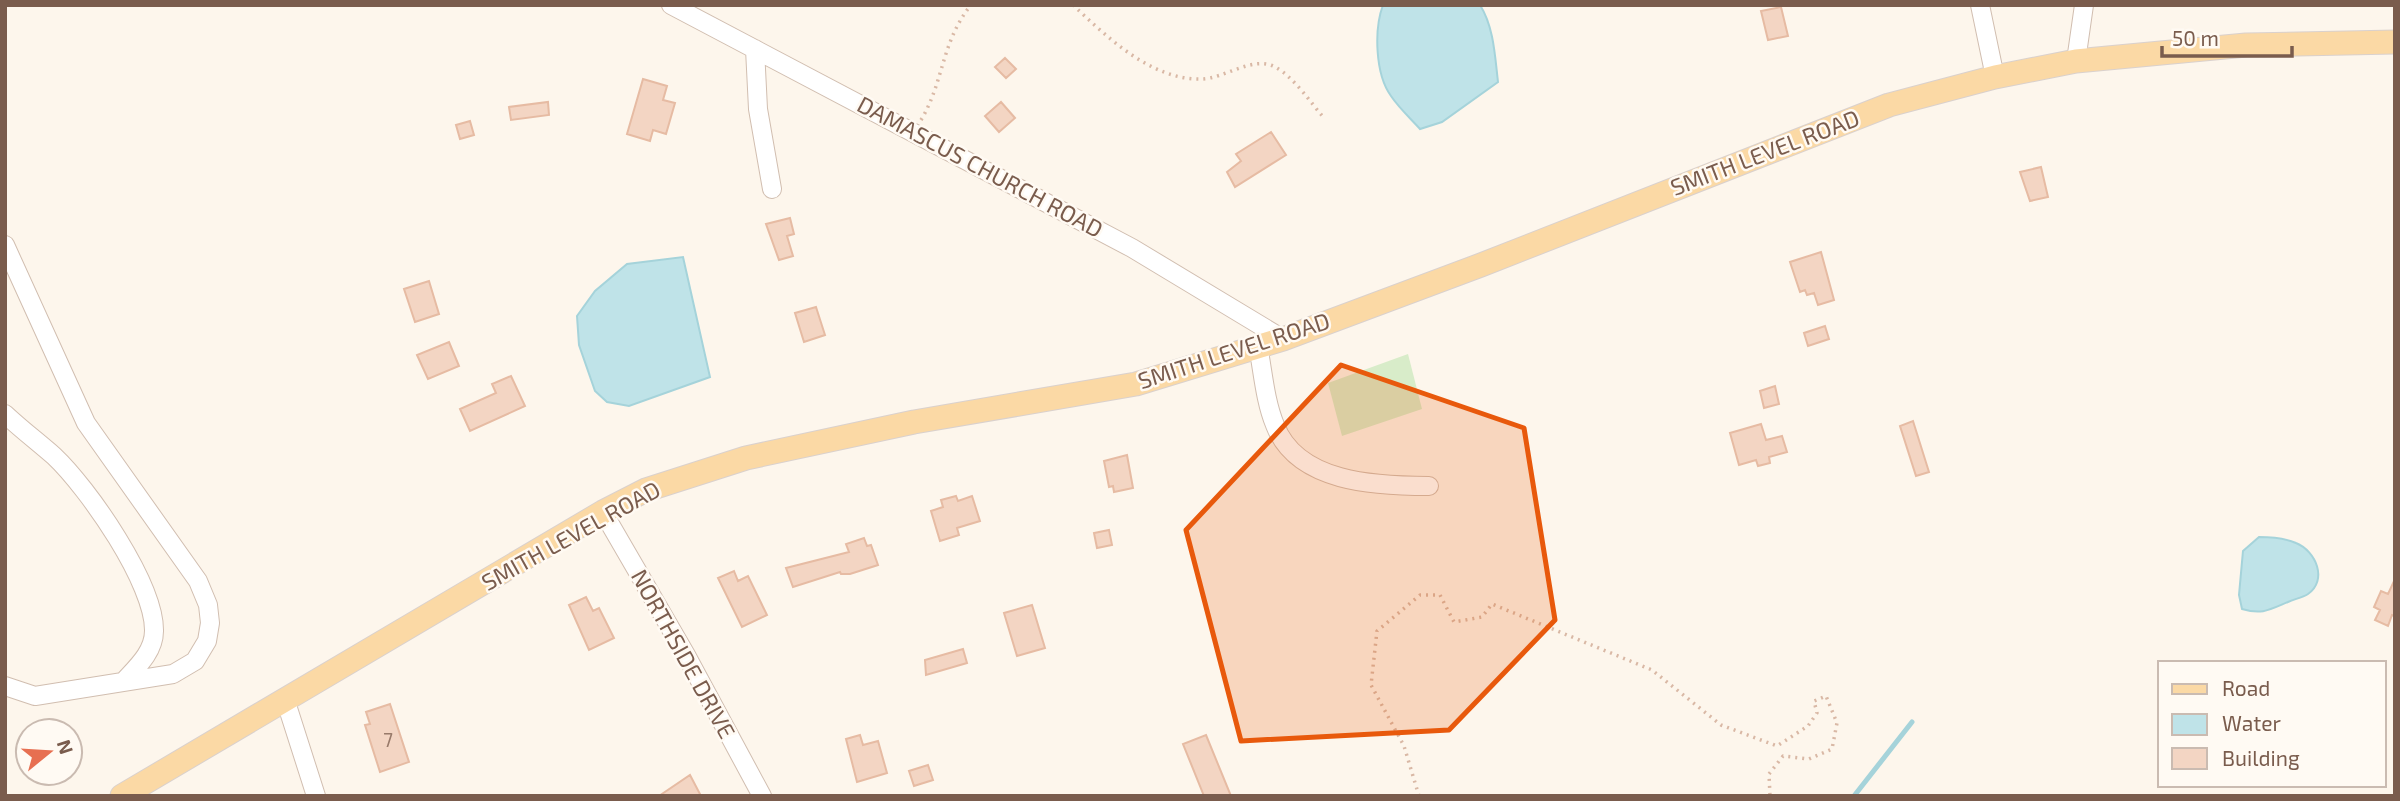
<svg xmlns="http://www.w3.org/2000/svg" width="2400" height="801" viewBox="0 0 2400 801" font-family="'Exo 2',sans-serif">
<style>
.green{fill:#d8ecc9}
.water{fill:#bfe3e8;stroke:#a5d3da;stroke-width:2}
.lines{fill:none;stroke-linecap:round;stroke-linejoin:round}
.stream{stroke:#a5d3da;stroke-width:5}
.building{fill:#f3d5c3;stroke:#e6bba3;stroke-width:2}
.minor-casing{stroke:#d1beb0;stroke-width:20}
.major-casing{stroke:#dad1cd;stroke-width:25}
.path{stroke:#d9b8a5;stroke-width:3.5;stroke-dasharray:2 5;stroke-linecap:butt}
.minor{stroke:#fff;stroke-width:18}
.major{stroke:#fbd9a5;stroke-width:23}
.marked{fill:#e8590c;fill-opacity:0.2;stroke:#e8590c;stroke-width:5;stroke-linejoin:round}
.labels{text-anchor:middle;stroke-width:5;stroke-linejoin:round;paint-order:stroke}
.number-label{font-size:19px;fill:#987a6a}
.street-label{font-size:23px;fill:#7a5c4d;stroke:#fffaf3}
</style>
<rect width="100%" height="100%" fill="#fdf6ec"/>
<path class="green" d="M1408 354 1422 409 1342 436 1328 383Z"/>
<path class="water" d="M1383 5H1480C1494 27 1495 57 1498 82L1442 122 1420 129C1411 119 1399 108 1391 96 1375 74 1374 29 1383 5Z
M683 257 710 377 629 406 607 402 595 391 579 345 577 316 595 291 627 264Z
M2259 537C2271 537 2285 538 2296 543 2316 551 2328 580 2308 594 2302 598 2294 599 2288 602 2269 610 2262 615 2242 609L2239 595 2243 551Z"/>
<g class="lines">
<path class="stream" d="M1854 796 1912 722"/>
</g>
<path class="building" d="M1781 7 1788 36 1768 40 1761 11Z
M1005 58 1016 69 1006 78 995 67Z
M643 79 667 86 663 100 675 103 666 134 653 130 650 141 627 134Z
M548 102 549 115 511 120 509 107Z
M1001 102 1015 118 999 132 985 116Z
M470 121 474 135 460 139 456 125Z
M1271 132 1286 155 1235 187 1227 172 1241 161 1236 154Z
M2041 167 2048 197 2030 201 2020 172Z
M790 218 794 234 787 236 793 256 779 260 766 224Z
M1821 252 1834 300 1818 305 1814 293 1807 295 1805 290 1800 292 1790 262Z
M429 281 439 314 415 322 404 289Z
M816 307 825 335 804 342 795 313Z
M1825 326 1829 339 1808 346 1804 333Z
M449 342 459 366 428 379 417 355Z
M511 376 525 406 470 431 460 409 496 393 492 384Z
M1775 386 1779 404 1764 408 1760 391Z
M1913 421 1929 472 1916 476 1900 426Z
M1761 424 1766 440 1782 436 1787 452 1769 457 1770 463 1758 466 1756 460 1739 465 1730 433Z
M1127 455 1133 488 1114 492 1113 486 1109 487 1104 461Z
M956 496 958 501 972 496 980 521 957 528 959 535 940 541 931 511 943 507 941 500Z
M1109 530 1112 545 1097 548 1094 533Z
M864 538 867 546 871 545 878 565 850 574H841L840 572 793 587 786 568 849 552 846 544Z
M734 571 738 581 748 576 767 615 742 627 718 578Z
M2395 579V616L2392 615 2388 626 2375 620 2380 610 2374 607 2381 591 2388 594Z
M586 597 593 611 599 608 614 638 589 650 569 605Z
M1032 605 1045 648 1017 656 1004 613Z
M963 649 967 663 926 675 925 660Z
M390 704 409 762 380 772 365 725 370 724 366 712Z
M860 735 863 745 878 741 887 773 857 782 846 739Z
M1206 735 1231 796H1204L1183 744Z
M928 765 933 780 914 786 909 771Z
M690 775 701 796H659Z"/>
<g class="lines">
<g class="minor-casing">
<path id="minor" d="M671 5 1132 248 1283 339
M1980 5 1995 77
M755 49 758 109 772 189
M2076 61 2084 5
M5 245 86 423 198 581 208 605 210 623 207 641 195 661 173 674 35 696 5 686
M1258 346C1263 372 1265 401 1275 425 1297 483 1376 486 1429 486
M5 414C21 429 38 442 54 456 88 488 155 584 154 631 154 651 138 666 125 680
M603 512 686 655 762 796
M285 699 316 796"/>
</g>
<g class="major-casing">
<path id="major" d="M122 796 603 512 646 490 746 458 914 422 1136 384 1283 339 1481 265 1889 105 1995 77 2076 61 2246 45 2395 42"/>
</g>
<path class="path" d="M1073 5C1107 37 1151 80 1201 79 1224 79 1253 55 1275 67 1294 77 1310 102 1324 118
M921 120C944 82 941 42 971 5
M1419 796 1404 746 1371 685 1377 631 1420 595H1440L1454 622 1482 617 1492 604 1652 670 1721 725 1777 746 1808 726 1817 713 1814 701 1826 696 1837 723 1832 749 1809 759 1783 756 1769 774 1770 796"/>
<use href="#minor" class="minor"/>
<use href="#major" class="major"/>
</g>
<path class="marked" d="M1341 365 1524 428 1555 620 1449 730 1241 741 1186 530Z"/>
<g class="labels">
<g class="number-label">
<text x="388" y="747">7</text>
</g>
<g class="street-label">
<text transform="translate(1765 153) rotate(-21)" y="8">SMITH LEVEL ROAD</text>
<text transform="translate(980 167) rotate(28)" y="8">DAMASCUS CHURCH ROAD</text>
<text transform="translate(1234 351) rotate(-18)" y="8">SMITH LEVEL ROAD</text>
<text transform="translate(571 536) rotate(-29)" y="8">SMITH LEVEL ROAD</text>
<text transform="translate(683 654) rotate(61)" y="8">NORTHSIDE DRIVE</text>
</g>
</g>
<rect width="2400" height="801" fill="none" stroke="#7a5c4d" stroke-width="14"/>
<rect x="2158" y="661" width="228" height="126" fill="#fffaf3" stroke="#cabbb1" stroke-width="2"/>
<rect x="2172" y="684" width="35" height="10" fill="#fbd9a5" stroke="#cabbb1" stroke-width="2"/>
<text x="2222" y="696" font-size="21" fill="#7a5c4d">Road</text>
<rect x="2172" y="714" width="35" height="21" fill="#bfe3e8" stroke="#cabbb1" stroke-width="2"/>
<text x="2222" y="731" font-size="21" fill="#7a5c4d">Water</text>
<rect x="2172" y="748" width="35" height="21" fill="#f3d5c3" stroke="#cabbb1" stroke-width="2"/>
<text x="2222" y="766" font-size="21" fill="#7a5c4d">Building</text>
<g transform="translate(49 752) rotate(72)"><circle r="33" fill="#fffaf3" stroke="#cabbb1" stroke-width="2"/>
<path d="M0-5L12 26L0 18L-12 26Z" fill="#e76f51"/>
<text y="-10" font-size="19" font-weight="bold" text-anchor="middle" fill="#7a5c4d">N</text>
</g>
<path d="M2162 46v10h130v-10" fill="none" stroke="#7a5c4d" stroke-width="3.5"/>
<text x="2172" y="46" font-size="21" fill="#7a5c4d" stroke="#fffaf3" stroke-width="5" paint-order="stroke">50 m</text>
</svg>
